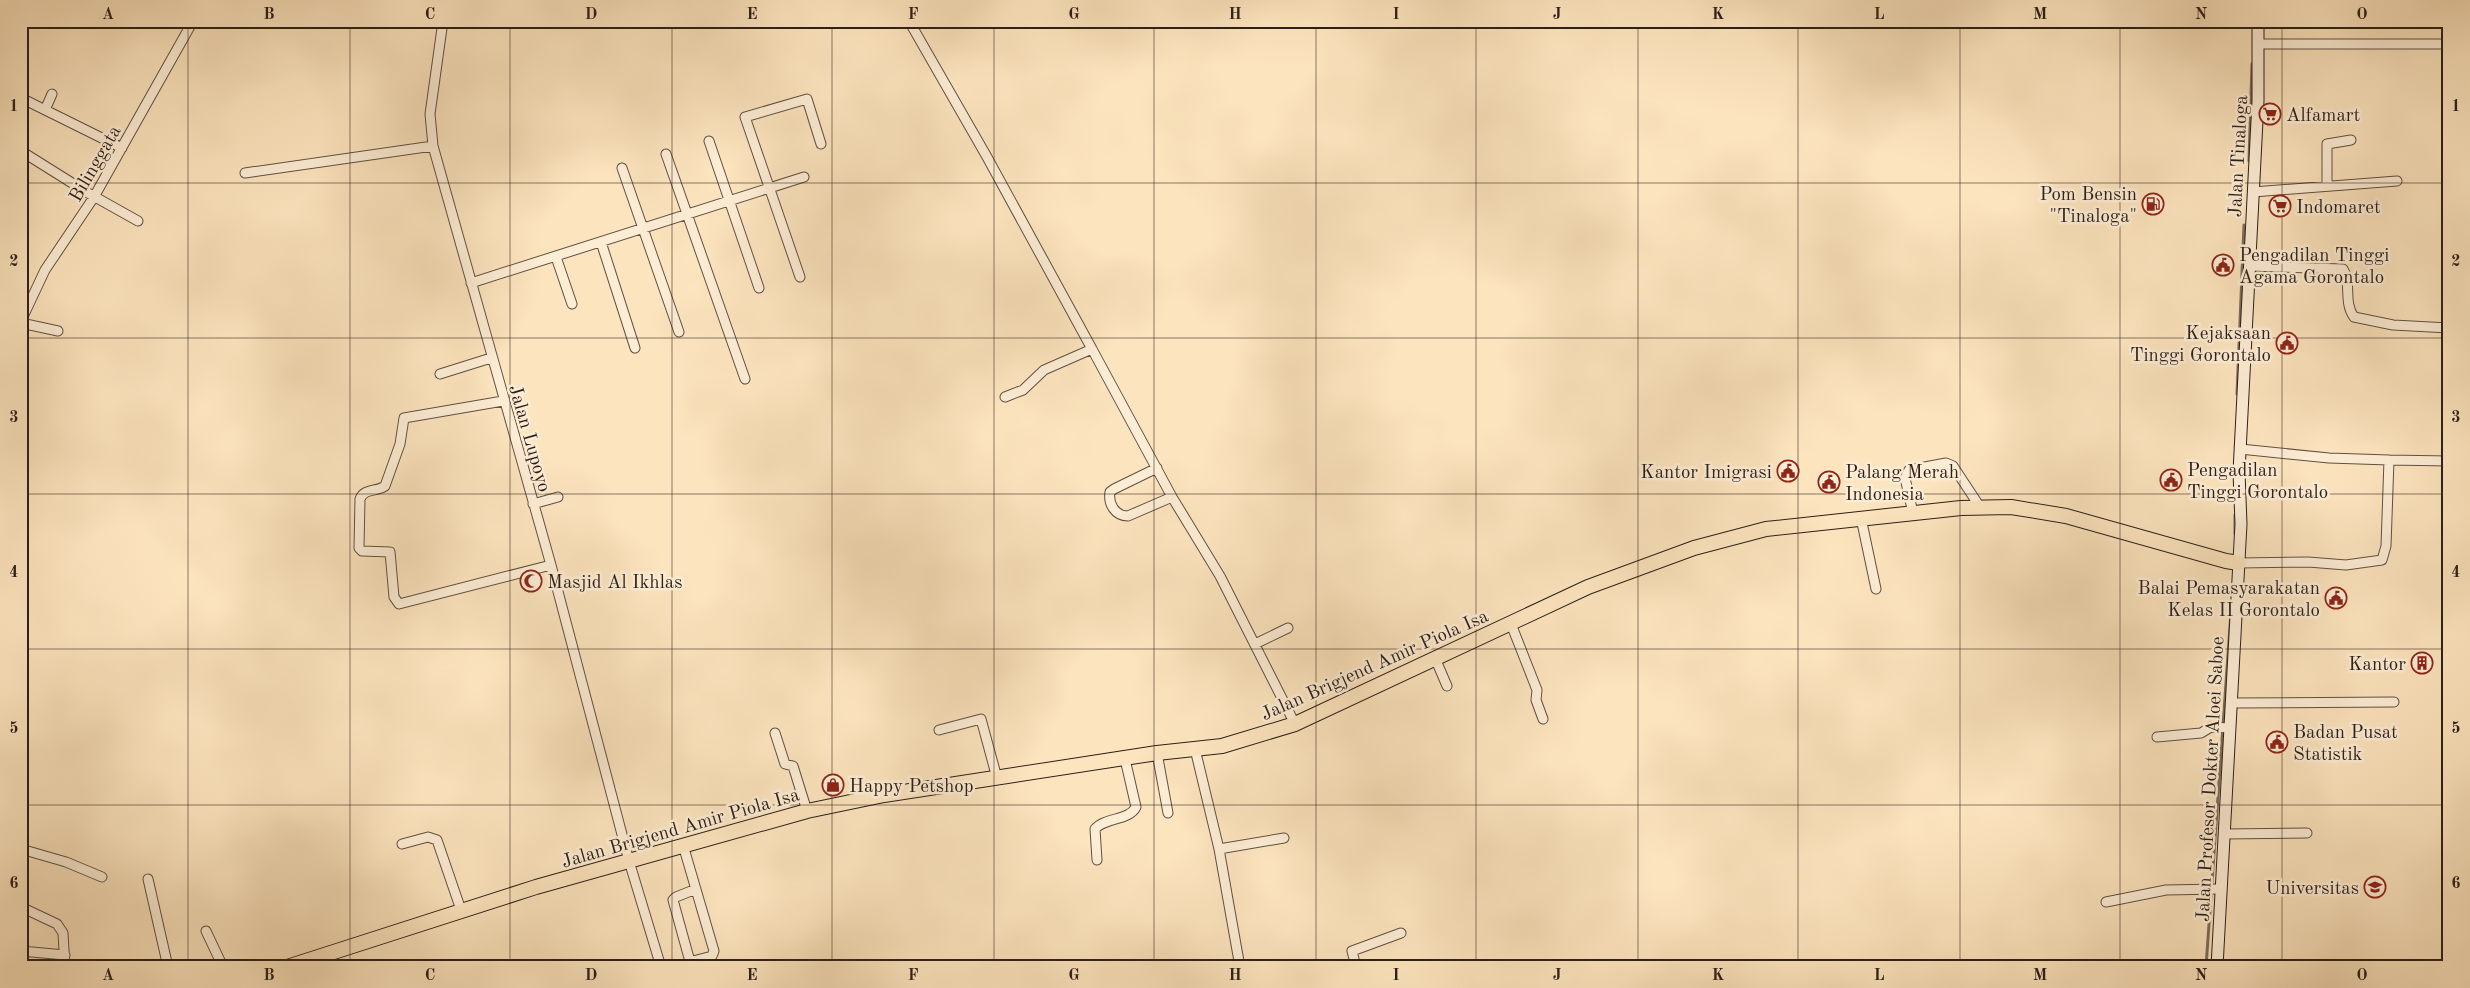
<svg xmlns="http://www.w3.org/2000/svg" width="2470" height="988" viewBox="0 0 2470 988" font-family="'Old Standard TT',serif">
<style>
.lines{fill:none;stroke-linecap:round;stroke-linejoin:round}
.stream{stroke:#7e6d5a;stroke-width:3}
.street-casing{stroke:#605042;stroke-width:11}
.secondary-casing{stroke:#2c1f18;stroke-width:13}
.primary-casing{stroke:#2c1f18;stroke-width:16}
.street{stroke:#fdedd5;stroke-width:9}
.secondary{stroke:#fdedd5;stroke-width:11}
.primary{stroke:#fce4be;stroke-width:14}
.grid{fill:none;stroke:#2c1f18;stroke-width:1;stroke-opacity:0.55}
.labels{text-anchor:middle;stroke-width:5;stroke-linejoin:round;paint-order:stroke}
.poi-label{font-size:19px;fill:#2c1f18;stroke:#fdedd5;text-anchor:start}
.street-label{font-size:19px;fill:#2c1f18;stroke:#fdedd5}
.neatline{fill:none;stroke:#2c1f18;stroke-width:2}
.grid-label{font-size:16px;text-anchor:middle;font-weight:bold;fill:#2c1f18}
</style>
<rect width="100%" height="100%" fill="#fce4be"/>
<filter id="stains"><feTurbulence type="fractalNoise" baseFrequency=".004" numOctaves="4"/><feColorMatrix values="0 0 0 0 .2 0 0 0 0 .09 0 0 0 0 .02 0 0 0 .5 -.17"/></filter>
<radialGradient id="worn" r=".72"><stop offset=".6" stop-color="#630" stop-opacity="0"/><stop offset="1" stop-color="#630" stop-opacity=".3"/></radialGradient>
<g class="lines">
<path class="stream" d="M2249 161 2252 64
M2237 394 2244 225
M2235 534V515
M2206 967 2231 612"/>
<g class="street-casing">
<path id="street" d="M443 21 430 114 433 146 551 565 629 861 661 967
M909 21 987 157 1092 349
M2260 44H2449
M23 99 122 148
M45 110 52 94
M709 141 759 288
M21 151 88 193 138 221
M666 154 745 379
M622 168 679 332
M245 173 433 146
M2327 185V144L2351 140
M2253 192 2397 181
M601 242 635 348
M556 257 572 304
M2249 266 2343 269C2352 283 2343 302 2354 317L2393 325 2449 328
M800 277 745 117 807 99 821 144
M471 283 804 177
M21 321 45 270 94 197 193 21
M21 323 58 331
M440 374 491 358
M1005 397 1023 390 1044 370 1092 349 1172 497 1220 576 1295 724
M503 401 404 418 400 444 385 486C377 492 364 488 360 499L359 548 362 551 390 552 394 597 399 604 551 565
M2389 460 2449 461
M1157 468 1114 489 1110 492C1108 504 1115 516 1128 516L1172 497
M21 477V497
M533 504 558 497
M1913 513 1905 478 1909 470 1946 463 1953 466 1980 507
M1861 518 1876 589
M2239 563 2308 562 2346 565 2382 560 2386 546 2389 460 2329 458 2240 449
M1511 624 1537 690 1536 700 1543 719
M1255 644 1288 628
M1435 658 1447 686
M2231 703 2394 702
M939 730 981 719 997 778
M775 733 785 764 793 766 807 811
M2157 737 2201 733 2211 727 2230 728
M1195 749 1219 849 1240 967
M1157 753 1168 813
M2224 834 2307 833
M402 844 428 837 437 840 461 910
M683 845 714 951 712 956 693 961 689 958 673 900 676 897 696 889
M21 849 66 862 102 877
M1219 849 1284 838
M1097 860 1095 829C1105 817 1129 821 1136 807L1125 759
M148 879 168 967
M2106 902 2166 890 2219 889
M21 907 57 924 63 933 65 967
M206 931 223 967
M21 951 65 955
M1356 967 1352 951 1401 933"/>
</g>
<g class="secondary-casing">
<path id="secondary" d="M2217 967 2241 524 2239 472 2258 101V21"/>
</g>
<g class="primary-casing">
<path id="primary" d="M287 967 536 887 807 811 884 795 1157 753 1222 746 1295 724 1588 587 1694 548 1766 529 1961 508 2011 507 2066 516 2226 561 2239 563"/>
</g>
<use href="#street" class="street"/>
<use href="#secondary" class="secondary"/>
<use href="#primary" class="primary"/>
</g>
<path class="grid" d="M188 21V967M350 21V967M510 21V967M672 21V967M832 21V967M994 21V967M1154 21V967M1316 21V967M1476 21V967M1638 21V967M1798 21V967M1960 21V967M2120 21V967M2282 21V967M21 183H2449M21 338H2449M21 494H2449M21 649H2449M21 805H2449"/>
<defs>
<g id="supermarket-ring" transform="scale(1.125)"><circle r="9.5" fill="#fdedd5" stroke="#8f2418" stroke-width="1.5"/><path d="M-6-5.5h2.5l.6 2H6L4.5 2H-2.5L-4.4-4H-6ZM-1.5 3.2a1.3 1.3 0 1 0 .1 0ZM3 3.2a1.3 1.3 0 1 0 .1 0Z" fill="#8f2418"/></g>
<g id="fuel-ring" transform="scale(1.125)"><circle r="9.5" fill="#fdedd5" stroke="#8f2418" stroke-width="1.5"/><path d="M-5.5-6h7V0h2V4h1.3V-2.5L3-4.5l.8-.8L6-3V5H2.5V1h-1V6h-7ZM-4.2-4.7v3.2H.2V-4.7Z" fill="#8f2418"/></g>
<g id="civic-ring" transform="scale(1.125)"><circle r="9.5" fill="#fdedd5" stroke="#8f2418" stroke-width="1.5"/><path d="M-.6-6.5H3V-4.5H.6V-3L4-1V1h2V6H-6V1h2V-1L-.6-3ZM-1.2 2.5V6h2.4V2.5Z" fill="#8f2418"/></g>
<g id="mosque-ring" transform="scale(1.125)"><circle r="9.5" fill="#fdedd5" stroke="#8f2418" stroke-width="1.5"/><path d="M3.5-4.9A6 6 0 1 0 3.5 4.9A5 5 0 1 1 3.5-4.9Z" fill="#8f2418"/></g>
<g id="building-ring" transform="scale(1.125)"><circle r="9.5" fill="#fdedd5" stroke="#8f2418" stroke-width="1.5"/><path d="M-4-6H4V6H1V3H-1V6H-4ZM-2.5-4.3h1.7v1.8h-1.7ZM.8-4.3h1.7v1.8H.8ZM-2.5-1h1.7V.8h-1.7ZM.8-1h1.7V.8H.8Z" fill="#8f2418"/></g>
<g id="shop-ring" transform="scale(1.125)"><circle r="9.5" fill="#fdedd5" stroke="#8f2418" stroke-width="1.5"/><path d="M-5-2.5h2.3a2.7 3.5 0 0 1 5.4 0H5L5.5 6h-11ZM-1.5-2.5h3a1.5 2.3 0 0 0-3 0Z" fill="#8f2418"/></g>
<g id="university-ring" transform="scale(1.125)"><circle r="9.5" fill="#fdedd5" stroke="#8f2418" stroke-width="1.5"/><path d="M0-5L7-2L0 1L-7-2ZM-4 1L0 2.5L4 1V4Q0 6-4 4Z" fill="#8f2418"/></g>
</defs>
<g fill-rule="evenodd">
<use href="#supermarket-ring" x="2270" y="114"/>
<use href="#fuel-ring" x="2153" y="204"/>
<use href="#supermarket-ring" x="2280" y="206"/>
<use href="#civic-ring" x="2223" y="265"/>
<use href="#civic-ring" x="2287" y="343"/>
<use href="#civic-ring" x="1788" y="471"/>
<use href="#civic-ring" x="2171" y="480"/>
<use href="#civic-ring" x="1829" y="482"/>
<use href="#mosque-ring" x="531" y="581"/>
<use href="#civic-ring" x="2336" y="598"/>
<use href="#building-ring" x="2422" y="663"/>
<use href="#civic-ring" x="2277" y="742"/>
<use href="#shop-ring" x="833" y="785"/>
<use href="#university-ring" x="2375" y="887"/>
</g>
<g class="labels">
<g class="poi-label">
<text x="2286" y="121">Alfamart</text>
<text x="2137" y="200" text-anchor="end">Pom Bensin<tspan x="2137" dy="22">"Tinaloga"</tspan></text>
<text x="2296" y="213">Indomaret</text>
<text x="2239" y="261">Pengadilan Tinggi<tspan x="2239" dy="22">Agama Gorontalo</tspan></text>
<text x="2271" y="339" text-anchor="end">Kejaksaan<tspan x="2271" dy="22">Tinggi Gorontalo</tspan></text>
<text x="2187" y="476">Pengadilan<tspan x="2187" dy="22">Tinggi Gorontalo</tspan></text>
<text x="1772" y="478" text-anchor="end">Kantor Imigrasi</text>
<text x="1845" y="478">Palang Merah<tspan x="1845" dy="22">Indonesia</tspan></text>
<text x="547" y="588">Masjid Al Ikhlas</text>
<text x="2320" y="594" text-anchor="end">Balai Pemasyarakatan<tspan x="2320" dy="22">Kelas II Gorontalo</tspan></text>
<text x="2406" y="670" text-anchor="end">Kantor</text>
<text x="2293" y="738">Badan Pusat<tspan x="2293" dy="22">Statistik</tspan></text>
<text x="849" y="792">Happy Petshop</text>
<text x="2359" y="894" text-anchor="end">Universitas</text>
</g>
<g class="street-label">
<text transform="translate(2237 156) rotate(-87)" y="7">Jalan Tinaloga</text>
<text transform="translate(94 163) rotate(-60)" y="7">Bilinggata</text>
<text transform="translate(531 438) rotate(74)" y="7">Jalan Lupoyo</text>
<text transform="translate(1374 664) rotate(-24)" y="7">Jalan Brigjend Amir Piola Isa</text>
<text transform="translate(2209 779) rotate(-87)" y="7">Jalan Profesor Dokter Aloei Saboe</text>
<text transform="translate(680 827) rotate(-16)" y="7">Jalan Brigjend Amir Piola Isa</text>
</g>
</g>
<rect width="2470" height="988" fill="none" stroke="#fce4be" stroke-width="55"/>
<rect x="28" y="28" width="2414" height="932" class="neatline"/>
<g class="grid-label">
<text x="108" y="19">A</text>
<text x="269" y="19">B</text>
<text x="430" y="19">C</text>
<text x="591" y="19">D</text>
<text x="752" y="19">E</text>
<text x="913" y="19">F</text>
<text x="1074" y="19">G</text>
<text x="1235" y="19">H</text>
<text x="1396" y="19">I</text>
<text x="1557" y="19">J</text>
<text x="1718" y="19">K</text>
<text x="1879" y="19">L</text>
<text x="2040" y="19">M</text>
<text x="2201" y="19">N</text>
<text x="2362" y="19">O</text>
<text x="14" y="111">1</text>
<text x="2456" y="111">1</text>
<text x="14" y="266">2</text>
<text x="2456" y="266">2</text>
<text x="14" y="422">3</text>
<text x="2456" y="422">3</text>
<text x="14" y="577">4</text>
<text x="2456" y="577">4</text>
<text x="14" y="733">5</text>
<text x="2456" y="733">5</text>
<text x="14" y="888">6</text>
<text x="2456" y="888">6</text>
<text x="108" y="980">A</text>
<text x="269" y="980">B</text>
<text x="430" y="980">C</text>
<text x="591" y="980">D</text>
<text x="752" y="980">E</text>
<text x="913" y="980">F</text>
<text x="1074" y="980">G</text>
<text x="1235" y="980">H</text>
<text x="1396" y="980">I</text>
<text x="1557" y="980">J</text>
<text x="1718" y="980">K</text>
<text x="1879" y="980">L</text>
<text x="2040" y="980">M</text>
<text x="2201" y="980">N</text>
<text x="2362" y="980">O</text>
</g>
<rect width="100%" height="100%" filter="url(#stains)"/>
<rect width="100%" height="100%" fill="url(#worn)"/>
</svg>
